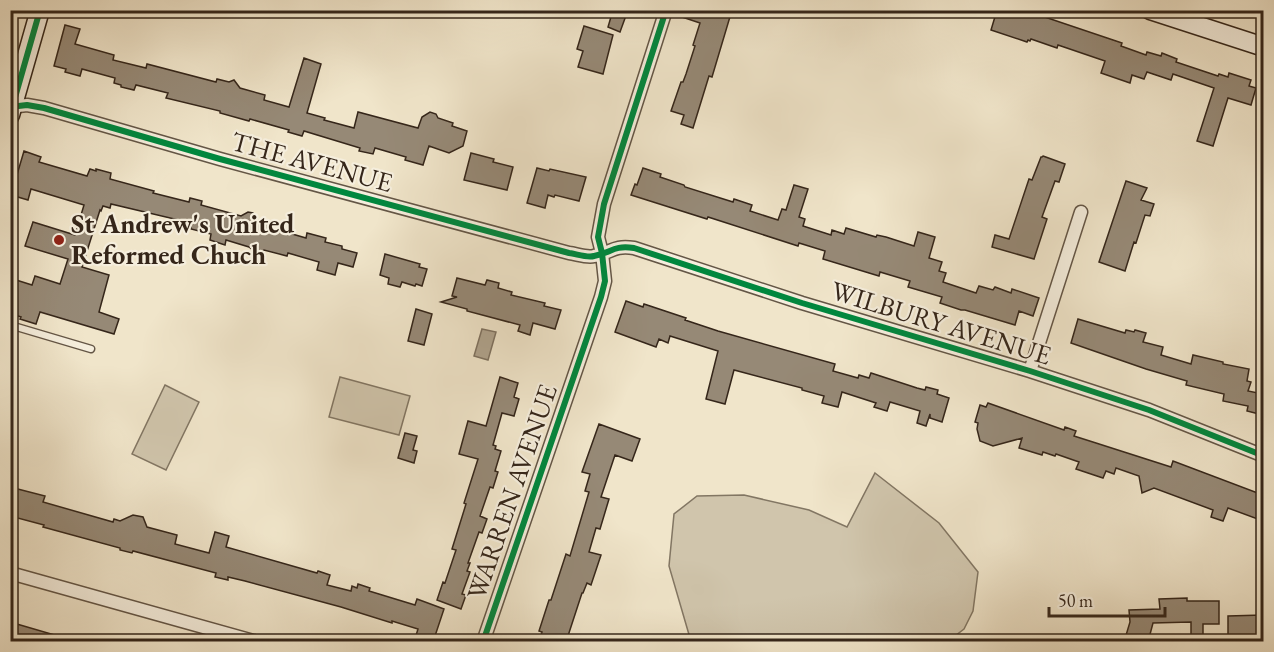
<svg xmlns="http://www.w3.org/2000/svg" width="1274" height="652" viewBox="0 0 1274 652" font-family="'EB Garamond',serif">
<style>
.green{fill:#d0c5ac;stroke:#827663;stroke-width:1.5}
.water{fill:#b0a48e;stroke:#7f7260;stroke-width:1.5}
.building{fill:#968976;stroke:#35261a;stroke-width:1.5}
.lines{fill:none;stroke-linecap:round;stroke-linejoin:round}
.lane-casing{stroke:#645646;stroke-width:9}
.street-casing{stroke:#645646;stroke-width:15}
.secondary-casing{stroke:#35261a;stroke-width:21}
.lane{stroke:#f5eedd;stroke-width:6}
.street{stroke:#f5eedd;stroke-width:12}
.secondary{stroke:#f5eedd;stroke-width:18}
.cycleway-casing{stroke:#f5eedd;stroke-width:10}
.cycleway{stroke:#00873e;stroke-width:6}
.poi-dot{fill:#8f2418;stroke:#f5eedd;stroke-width:2}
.labels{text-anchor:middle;stroke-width:4.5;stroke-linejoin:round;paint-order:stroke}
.street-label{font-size:27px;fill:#35261a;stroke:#f5eedd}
.poi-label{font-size:27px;font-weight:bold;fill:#35261a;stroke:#f5eedd;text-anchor:start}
</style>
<rect width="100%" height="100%" fill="#f0e5ca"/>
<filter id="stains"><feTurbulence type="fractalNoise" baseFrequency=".00333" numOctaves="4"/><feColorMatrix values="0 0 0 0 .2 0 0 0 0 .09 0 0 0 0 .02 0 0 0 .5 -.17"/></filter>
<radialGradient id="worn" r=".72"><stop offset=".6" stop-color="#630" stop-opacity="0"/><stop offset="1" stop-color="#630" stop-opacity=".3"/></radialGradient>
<path class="green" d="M340 377 410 396 399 435 329 417Z
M165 385 199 402 166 470 132 454Z
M875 473 939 523 978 572 973 611 964 629 947 642H694L690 638 669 566 674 514 697 496 744 495 809 510 847 527Z"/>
<path class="water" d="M482 329 496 332 488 360 474 356Z"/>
<path class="building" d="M613 10H628L620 32 608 27Z
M674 10H732L712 77 709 76 693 128 681 124 684 115 671 111 681 82H683L686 74 695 46 693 45 700 23 673 14Z
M997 10H1024L1122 43 1121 46 1146 55 1147 52 1161 56 1162 53 1177 59 1176 62 1218 76 1219 74 1228 77 1229 73 1251 80 1249 86 1256 88 1251 105 1228 98 1213 146 1197 141 1214 88 1173 74 1171 80 1147 72 1144 79 1132 75 1130 83 1101 73 1105 61 1058 45 1057 48 1031 39 1030 41 1028 40 1027 42 991 30Z
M65 25 80 29 75 44 114 55 113 60 146 68 147 64 216 82 217 79 229 82 234 80 240 88 265 95 264 100 289 107 304 58 321 64 307 113 325 118 324 120 354 128 358 112 418 128 422 117 430 112 436 114 438 118 453 123 452 126 467 131 463 146 449 153 429 146 423 165 405 160 406 157 375 148 373 154 359 151 360 148 304 131 302 136 288 132 289 130 250 119 249 121 220 113V111L166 98 168 93 136 85 134 90 121 87V85L114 83 115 78 82 69 80 76 65 72 66 69 54 66Z
M584 26 613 35 603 74 578 67 583 51 577 49Z
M24 151 41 157 39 162 87 176 90 169 96 171V169L111 173 110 179 154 191 153 193 189 202 190 198 202 201 201 205 241 216 248 212 253 213 257 220 269 223 268 227 306 238 307 233 326 238 325 242 342 246V249L357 253 353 267 338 263 335 275 317 270 319 262 288 253 287 256 264 250 260 253 254 251 249 247 226 240 225 245 210 240 211 234 191 229V227L182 225 183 221 111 204 110 208 103 206 101 211 100 210 82 267 109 275 99 312 119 319 114 334 40 312 36 324 20 319 21 317 15 315 17 309 10 307V278L32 285 35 276 60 284 68 259 25 246 33 222 75 235 84 205 31 189 28 200 11 195Z
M471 153 494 159 493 162 513 167 507 190 464 180Z
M1043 156 1065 164 1059 182 1055 181 1042 217 1047 219 1034 259 992 247 995 235 1009 239 1029 179 1032 180 1041 157H1042Z
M537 168 549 171 550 169 586 177 579 201 555 195 554 197 548 195 545 208 527 203Z
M643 168 661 174 660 177 684 185 685 187 733 202 734 199 752 205 750 211 778 220 782 209 786 210 794 185 808 189 799 217 805 219 803 226 831 235 832 230 844 234 846 228 876 237 877 235 886 237 914 246 918 232 935 237 929 258 942 262 939 271 946 273 943 282 976 293 979 286 993 290 995 287 1011 293 1012 289 1039 298 1033 316 1019 311 1015 325 965 310H961L940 303 942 297 908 287 910 281 880 272 879 276 823 259 825 251 799 243 798 246 708 217 707 219 631 195 635 184 637 185Z
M1126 181 1147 188 1141 200 1154 204 1150 216 1145 215 1136 243 1134 242 1125 271 1099 262Z
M385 254 420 264 419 267 427 269 422 286 416 284 415 286 402 282 400 287 388 284 389 278 380 275Z
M457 278 485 285 487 280 499 283 498 288 512 292 511 295 545 303 544 306 561 310 555 329 533 323 530 335 518 331 520 325 467 311V309L441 302 457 297 452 296Z
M626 301 643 307 644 304 686 318 685 320 718 331 835 364 833 371 858 378 859 375 869 378 871 373 917 388 925 390 926 387 938 390 937 394 949 398 942 422 930 418V414L926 426 917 423 920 411 890 402 887 411 874 407 876 403 842 392 838 407 822 403 824 396 802 390V388L734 370 725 404 706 399 718 351 670 336 668 343 659 339 656 347 615 332Z
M416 309 432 314 424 345 408 341Z
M1078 319 1125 333 1126 330 1134 332 1135 330 1146 333 1143 342 1163 347 1161 355 1191 364 1193 355 1223 362V364L1249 369 1247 381 1251 382 1248 391 1263 394V415L1247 411 1248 406 1223 401 1224 394 1186 385 1187 381 1146 369 1071 343Z
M500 377 518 383 514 397 519 399 514 416 502 413 493 445 496 446 495 449 501 451 495 471 498 472 493 488 490 487 480 516 487 519 482 533 479 532 468 563H470L467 571 470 572 462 594 466 595 461 609 437 600 443 582 445 583 456 550 452 549 466 504 464 503 478 459 459 454 468 421 486 426Z
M988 403 1064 430 1065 427 1076 431 1074 436 1096 443 1171 467 1173 461 1263 495V521L1228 508 1223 521 1211 517 1213 510 1154 488 1142 493 1139 476 1116 468 1114 474 1106 471 1103 478 1076 469 1079 462 1056 454 1055 456 1043 452 1042 455 1019 448 1022 438 993 446 980 441 977 429 978 423 975 422 980 405 986 407Z
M599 424 640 439 632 461 615 455 601 497 609 499 600 529 596 528 589 552 601 555 591 585 587 583 583 593H582L566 642H539L542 632 539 631 549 600H551L566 554 570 556 589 492 585 491 590 474 582 472Z
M405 433 417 436 413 450 417 451 414 463 398 458Z
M10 487 45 496 43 502 113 522 114 519 120 521 133 515 143 517 147 527 177 535 175 544 209 553 215 532 229 536 226 547 317 573 318 571 330 575 327 585 351 591 352 586 357 588 358 584 370 588 369 591 415 605 417 599 444 609 433 642H414L418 629 392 621V623L341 607 245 581 228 577V580L215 577 216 573 133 551 132 553 120 550V548L43 527 44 525 10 516Z
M1187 598V601H1219V624H1203V635H1191V622L1153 623 1148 642H1124L1130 622 1129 610 1160 609 1159 599Z
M1263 615V636L1228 637V616Z
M10 622 65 638V642H10Z"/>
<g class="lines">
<g class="lane-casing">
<path id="lane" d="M10 325 91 349"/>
</g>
<g class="street-casing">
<path id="street" d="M10 107 27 105 44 108 220 159 569 253C577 254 587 258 594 256 612 253 612 245 634 248L802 303 1030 371 1149 410 1264 456
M1030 371 1081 212
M10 573 257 642
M483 642 601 297 605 281 602 253 598 237 604 204 666 10"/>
</g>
<g class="secondary-casing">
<path id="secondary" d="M1150 10 1264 47
M10 115 40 10"/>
</g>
<use href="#lane" class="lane"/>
<use href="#street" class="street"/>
<use href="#secondary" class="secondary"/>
<g class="cycleway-casing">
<path id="cycleway" d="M10 107 27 105 44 108 220 159 569 253C577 254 587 258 594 256 612 253 612 245 634 248L802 303 1030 371 1149 410 1264 456
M10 115 40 10
M483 642 601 297 605 281 602 253 598 237 604 204 666 10"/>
</g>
<use href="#cycleway" class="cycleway"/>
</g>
<circle class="poi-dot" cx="59" cy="240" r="6"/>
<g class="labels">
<g class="street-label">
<text transform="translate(312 162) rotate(15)" y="9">THE AVENUE</text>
<text transform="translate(941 323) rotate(17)" y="9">WILBURY AVENUE</text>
<text transform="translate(512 492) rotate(-71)" y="9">WARREN AVENUE</text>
</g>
<g class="poi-label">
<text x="71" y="233">St Andrew's United<tspan x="71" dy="31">Reformed Chuch</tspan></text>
</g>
</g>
<rect width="1274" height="652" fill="none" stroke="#f0e5ca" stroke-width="36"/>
<rect x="12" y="12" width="1250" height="628" fill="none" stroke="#35261a" stroke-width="3"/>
<rect x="18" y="18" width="1238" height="616" fill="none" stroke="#35261a" stroke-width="1.5"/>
<path d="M1049 607v9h116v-9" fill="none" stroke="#35261a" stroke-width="3"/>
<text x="1058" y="607" font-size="18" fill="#35261a" stroke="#f5eedd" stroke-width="4.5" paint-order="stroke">50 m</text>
<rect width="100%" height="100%" filter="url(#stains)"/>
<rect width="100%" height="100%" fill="url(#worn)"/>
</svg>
